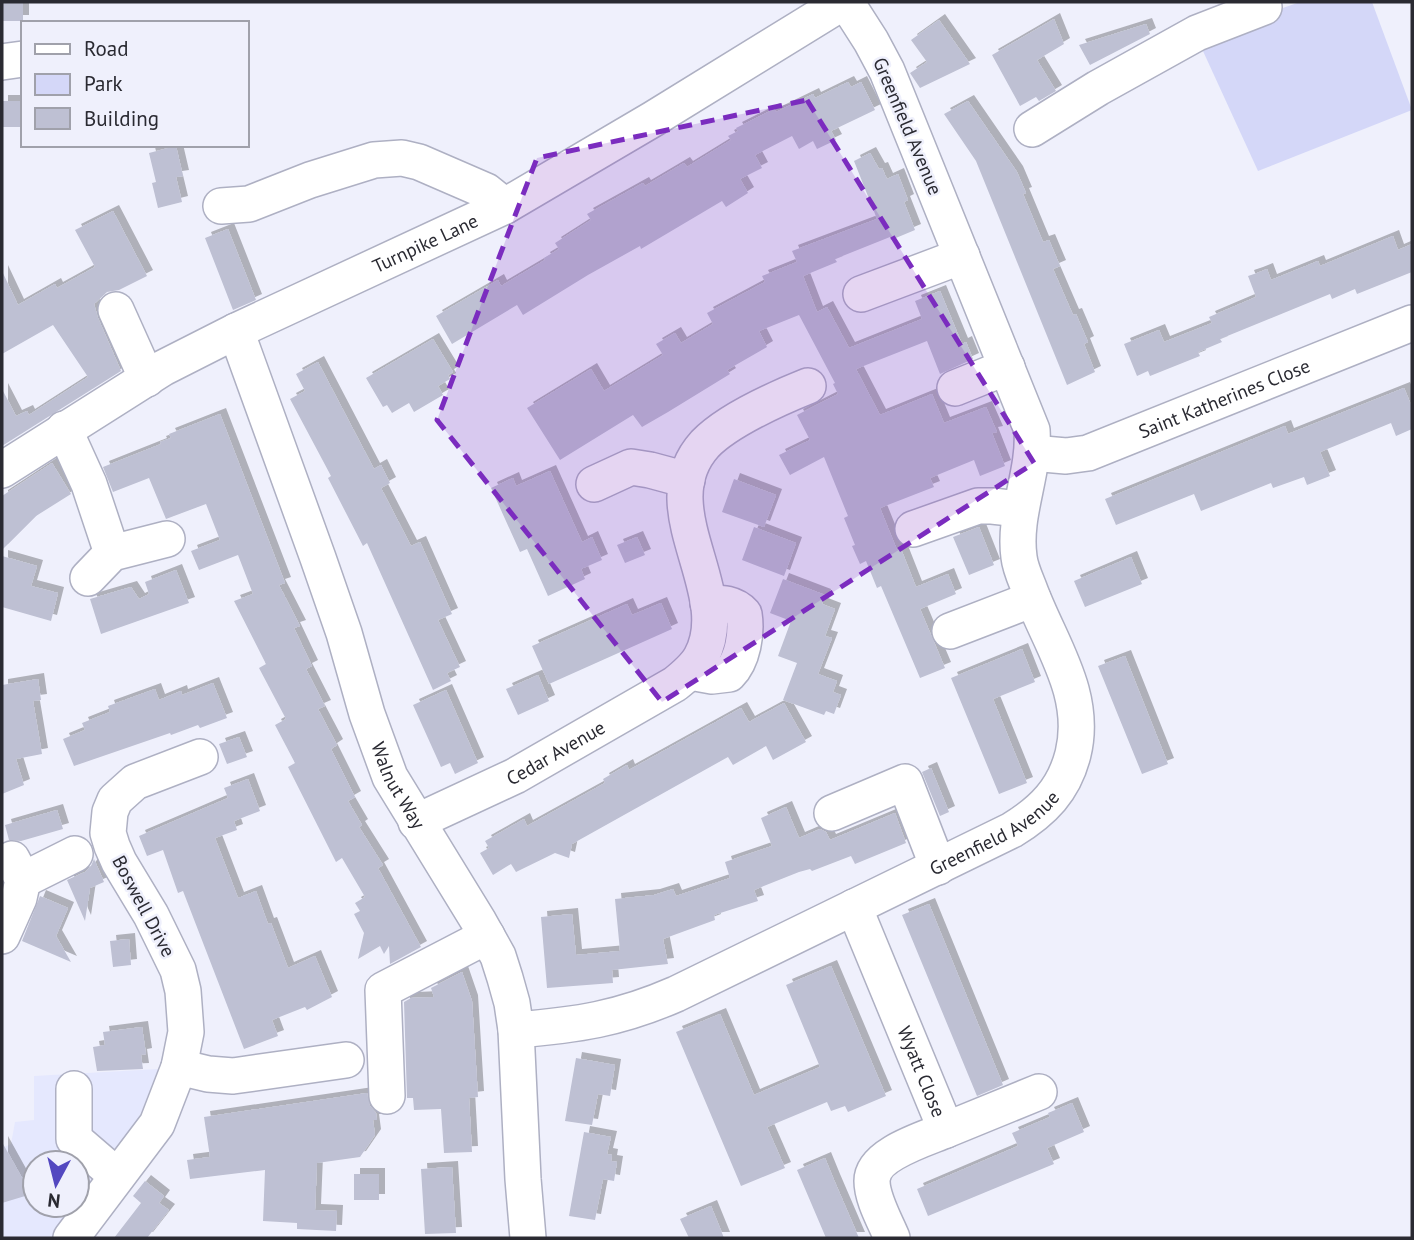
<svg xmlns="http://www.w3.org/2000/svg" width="1414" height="1240" viewBox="0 0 1414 1240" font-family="'PT Sans',sans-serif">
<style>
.built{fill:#e5e8fe}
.green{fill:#d4d7f8}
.building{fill:#bec0d3;filter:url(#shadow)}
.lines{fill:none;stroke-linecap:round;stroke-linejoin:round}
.minor-casing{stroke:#aeb0c3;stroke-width:38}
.minor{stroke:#fff;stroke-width:35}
.marked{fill:#7b2cbf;fill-opacity:0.2;stroke:#7b2cbf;stroke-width:5;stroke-dasharray:14 9;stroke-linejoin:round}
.labels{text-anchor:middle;stroke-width:5;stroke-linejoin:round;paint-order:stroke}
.street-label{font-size:19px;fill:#2a2a32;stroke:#eff0fc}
</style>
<defs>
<filter id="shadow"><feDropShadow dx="6" dy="-6" stdDeviation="0" flood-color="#0004"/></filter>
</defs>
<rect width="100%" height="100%" fill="#eff0fc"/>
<path class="built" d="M158 1069 142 1111 129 1134 77 1204V1163H35V1205H77L52 1238H7L2 1235V1148L11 1144 15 1122 34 1120V1076Z"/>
<path class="green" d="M1300 2H1372L1412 110 1258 171 1197 38Z"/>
<path class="building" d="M2 2H23V21H2Z
M1054 19 1064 44 1037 60 1056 91 1039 101 1036 97 1020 106 992 55Z
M939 20 970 64 920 88 910 73 927 62 911 40Z
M1146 24 1150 34 1090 65 1079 45Z
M848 82 851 87 861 82 875 110 831 131 836 140 817 149 813 141 799 149 792 136 755 155 762 168 740 179 748 193 726 207 722 201 641 249 640 246 588 275 523 315 517 305 452 344 436 316 498 280 501 286 545 260 544 258 559 249 555 243 591 220 587 214 643 183 645 186 684 163 687 167 731 140 728 136 738 131 736 128 774 109 776 112 813 94 815 98Z
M2 101H23V127H2Z
M968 101 1017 172 1026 193 1023 194 1043 242 1049 240 1060 266 1053 269 1073 315 1076 314 1088 342 1084 344 1095 372 1067 385 976 161 944 114Z
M176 146 183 176 176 177 182 202 158 208 152 183 156 182 149 153Z
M870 153 879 169 882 168 887 179 898 174 908 200 904 202 915 230 891 240 890 237 835 259 837 262 803 276 800 268 817 312 827 307 849 348 922 319 915 301 940 291 962 344 966 342 973 359 940 374 927 341 856 369 880 415 932 394 944 423 986 407 997 432 992 433 1005 466 980 476 974 460 930 478 934 487 880 508 897 550 901 549 916 587 948 574 956 594 920 609 945 668 920 678 881 586 877 588 866 561 860 564 852 546 855 545 844 518 848 516 824 457 790 475 779 455 810 440 797 415 838 394 833 384 835 383 799 315 759 331 767 347 727 370 730 374 668 412 642 427 633 415 560 460 527 408 591 369 604 391 663 355 656 344 675 333 681 343 713 324 707 313 765 282 762 276 797 262 792 251 877 219 854 161Z
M113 211 147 276 119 290 107 292 94 304 98 318 121 371 2 446V389L16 416 27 411 29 415 88 377 53 325 2 354V271L18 305 55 284 57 288 95 267 75 230Z
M228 229 256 300 233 310 205 238Z
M1393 236 1398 250 1412 244V272L1357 294 1355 289 1332 299 1330 294 1220 339 1222 342 1198 352 1200 356 1150 376 1148 371 1137 376 1124 344 1159 330 1164 342 1212 323 1209 317 1256 297 1248 276 1257 273 1267 269 1271 280 1318 261 1320 266Z
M433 339 453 372 448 375 450 379 438 386 443 395 414 412 409 403 392 413 387 405 383 407 366 378Z
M318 362 374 469 381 465 390 483 381 488 411 546 420 542 452 614 438 620 460 667 447 673 451 681 433 690 367 543 363 546 328 478 331 476 290 399 305 391 296 374Z
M1404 388 1412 407V429L1396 436 1391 423 1320 452 1330 476 1307 485 1304 477 1273 488 1271 483 1201 511 1194 494 1116 525 1105 499 1285 426 1288 434Z
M220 414 285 583 279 585 300 626 294 628 312 666 306 669 325 706 318 709 337 745 331 749 355 797 348 801 362 825 359 827 383 865 378 868 421 947 390 964 389 946 384 954 380 946 358 959 364 933 354 914 360 911 355 903 365 897 342 858 336 862 288 767 295 763 275 725 286 719 259 668 266 664 234 601 253 594 238 555 199 570 191 551 220 540 206 504 166 519 149 478 113 492 103 467 161 444 160 442 171 438 169 434Z
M52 463 71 494 36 516 2 550V496Z
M550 471 582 542 592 537 602 560 581 569 585 579 548 596 527 549 520 552 491 488 513 478 516 486Z
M734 479 776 495 764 527 722 512Z
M754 527 796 543 784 576 742 560Z
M979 527 994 565 969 575 953 537Z
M637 537 645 555 625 563 617 545Z
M2 556 37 566 31 586 58 593 51 621 2 607Z
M1131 557 1142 584 1085 607 1074 581Z
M176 570 189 603 101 634 90 599 131 587 139 599 149 594 145 582Z
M783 579 825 595 822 604 835 609 825 636 832 638 818 674 837 681 833 692 841 695 834 714 826 711 824 715 783 700 797 663 778 656 791 621 770 613Z
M661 603 672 629 549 684 532 646 627 604 632 615Z
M1022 649 1035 682 993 699 1027 783 999 794 951 678Z
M1125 656 1168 764 1142 774 1098 666Z
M538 675 549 701 518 715 506 689Z
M38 679 41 700 33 701 42 754 16 759 24 785 2 794V685Z
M213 683 227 718 200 728 198 725 171 735 170 733 74 766 63 739 85 730 82 723 110 712 108 706 155 689 159 700 181 691 182 695Z
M446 690 478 763 455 774 450 763 441 767 413 705Z
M784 703 806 742 773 760 766 746 733 765 728 757 572 844 569 858 555 853 516 872 511 864 493 875 480 853 489 848 485 841 524 819 527 826 605 783 603 779 627 765 629 770 741 708 749 722Z
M239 737 247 757 227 764 219 744Z
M931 768 949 812 940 816 922 772Z
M248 779 260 811 234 821 237 830 215 838 238 898 256 891 268 924 271 923 288 968 315 956 332 997 307 1010 305 1007 272 1020 278 1036 244 1049 183 891 178 893 163 850 147 856 139 836 228 798 224 788Z
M786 807 799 838 820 829 826 832 830 840 895 813 906 843 855 864 851 856 812 871 810 869 799 872 754 890 758 901 714 915 715 920 663 939 668 964 612 970 613 983 547 988 541 917 572 914 576 955 620 951 615 899 654 895 673 889 676 896 730 878 725 862 772 846 761 818Z
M57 810 63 829 21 841 9 840 5 825Z
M94 859 104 882 90 888 85 921 67 880 85 872 91 866Z
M40 896 68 908 56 936 71 962 22 941Z
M929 904 1003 1085 977 1096 902 915Z
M129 939 131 965 113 967 110 941Z
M831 966 886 1096 848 1112 845 1106 831 1111 827 1102 767 1127 785 1168 741 1186 676 1032 720 1014 754 1095 820 1067 786 985Z
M462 972 472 1001 478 1097 469 1098 472 1152 444 1153 441 1109 414 1110 413 1098H407L404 1002 411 998 434 997 431 988Z
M142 1027 146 1054 141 1055 143 1069 97 1071 93 1047 105 1045 103 1032Z
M576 1058 615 1065 610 1096 598 1094 592 1125 565 1121Z
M367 1093 370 1106 376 1113 377 1120H373L375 1135 360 1157 317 1163 315 1210 337 1211 336 1231 297 1229V1223L263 1221 265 1170 190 1179 187 1160 210 1157 204 1117Z
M1072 1103 1084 1132 1047 1148 1054 1164 928 1216 917 1189 1018 1146 1012 1133 1050 1117 1048 1113Z
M584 1132 611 1137 607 1154 612 1155 611 1161 617 1162 614 1181 603 1179 595 1220 569 1216Z
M2 1142 22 1178 35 1174V1193L2 1203Z
M825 1158 834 1180 859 1238H826L797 1170Z
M452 1167 456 1233 425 1234 421 1169Z
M354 1174H379V1200H354Z
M145 1181 164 1196 159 1203 169 1210 147 1238H114L141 1203 133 1196Z
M711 1206 724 1238H689L680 1219Z"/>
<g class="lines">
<g class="minor-casing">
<g id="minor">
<path d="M2 62 23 59"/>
<path d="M1032 129 1098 88 1197 33 1264 7"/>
<path d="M221 206 249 204 310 180 374 160 402 158 419 162 486 191 505 206"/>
<path d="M861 294 962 256"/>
<path d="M116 310 147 379"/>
<path id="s1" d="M236 331 318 558 344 633 367 714 390 777 479 922 498 956 505 978 512 1003 516 1030 523 1179 528 1238"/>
<path d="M955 388 1007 367"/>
<path d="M64 429 89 484 112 553"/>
<path id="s2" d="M1032 453 1066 456 1088 453 1412 323"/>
<path id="s3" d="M2 470 163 368 236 331 505 206 653 119 843 2"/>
<path d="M594 484 631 467 650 470 687 480"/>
<path d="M913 529 978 506H992L1020 509"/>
<path d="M88 578 112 553 167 539"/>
<path d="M950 631 1033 599"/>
<path d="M690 672 712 676 729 674C743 660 747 633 744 614 734 603 722 603 708 603"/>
<path d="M832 813 905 782 938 867"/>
<path id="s4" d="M416 822 515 776 675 684C685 676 695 668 701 657 737 591 647 508 705 444 727 421 778 398 808 386"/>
<path d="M23 880 75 854"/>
<path id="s5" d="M854 907 946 1130C925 1139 872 1154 872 1181 872 1199 885 1221 892 1238"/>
<path d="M2 936 19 898 23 880 12 859"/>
<path id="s6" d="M516 1030C577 1025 619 1019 676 994L1012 830C1043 811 1064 790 1073 754 1088 693 1049 643 1029 588 1025 578 1020 567 1019 557 1013 514 1035 473 1032 430L887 71 871 41 846 2"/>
<path d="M179 1067 208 1074 233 1076 346 1060"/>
<path d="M74 1089V1139L117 1176"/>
<path d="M387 1096 383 990 487 936"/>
<path d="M946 1130 1039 1092"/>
<path d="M71 1238 157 1124 179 1067 186 1032 183 991 178 970 151 915 119 862 112 846 108 833 110 812 115 800 135 782 200 757"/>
</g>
</g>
<use href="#minor" class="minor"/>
</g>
<path class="marked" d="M807 100 1034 463 662 702 437 420 537 158Z"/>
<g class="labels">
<g class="street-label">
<text transform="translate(908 126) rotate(67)" y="7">Greenfield Avenue</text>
<text dy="7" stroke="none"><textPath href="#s3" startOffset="481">Turnpike Lane</textPath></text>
<text dy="7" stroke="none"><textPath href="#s2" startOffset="203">Saint Katherines Close</textPath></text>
<text dy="7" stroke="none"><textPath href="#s4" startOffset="156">Cedar Avenue</textPath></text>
<text dy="7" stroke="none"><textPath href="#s1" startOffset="483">Walnut Way</textPath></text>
<text dy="7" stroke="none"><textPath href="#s6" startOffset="522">Greenfield Avenue</textPath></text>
<text transform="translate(144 906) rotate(62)" y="7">Boswell Drive</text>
<text dy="7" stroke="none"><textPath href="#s5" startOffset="178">Wyatt Close</textPath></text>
</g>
</g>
<rect width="1414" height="1240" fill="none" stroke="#2a2a32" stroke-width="7"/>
<rect x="21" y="21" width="228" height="126" fill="#eff0fc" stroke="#a0a1ab" stroke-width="2"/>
<rect x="35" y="44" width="35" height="10" fill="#ffffff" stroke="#a0a1ab" stroke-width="2"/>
<text x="84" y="56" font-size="21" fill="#2a2a32">Road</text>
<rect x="35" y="74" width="35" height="21" fill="#d4d7f8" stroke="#a0a1ab" stroke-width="2"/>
<text x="84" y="91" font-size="21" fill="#2a2a32">Park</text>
<rect x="35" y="108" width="35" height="21" fill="#bec0d3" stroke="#a0a1ab" stroke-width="2"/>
<text x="84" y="126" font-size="21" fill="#2a2a32">Building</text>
<g transform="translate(56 1184) rotate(187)"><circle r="33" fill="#eff0fc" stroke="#a0a1ab" stroke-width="2"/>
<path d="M0-5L12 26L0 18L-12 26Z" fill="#5348c0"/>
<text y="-10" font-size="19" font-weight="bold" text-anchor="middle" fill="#2a2a32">N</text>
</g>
</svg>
